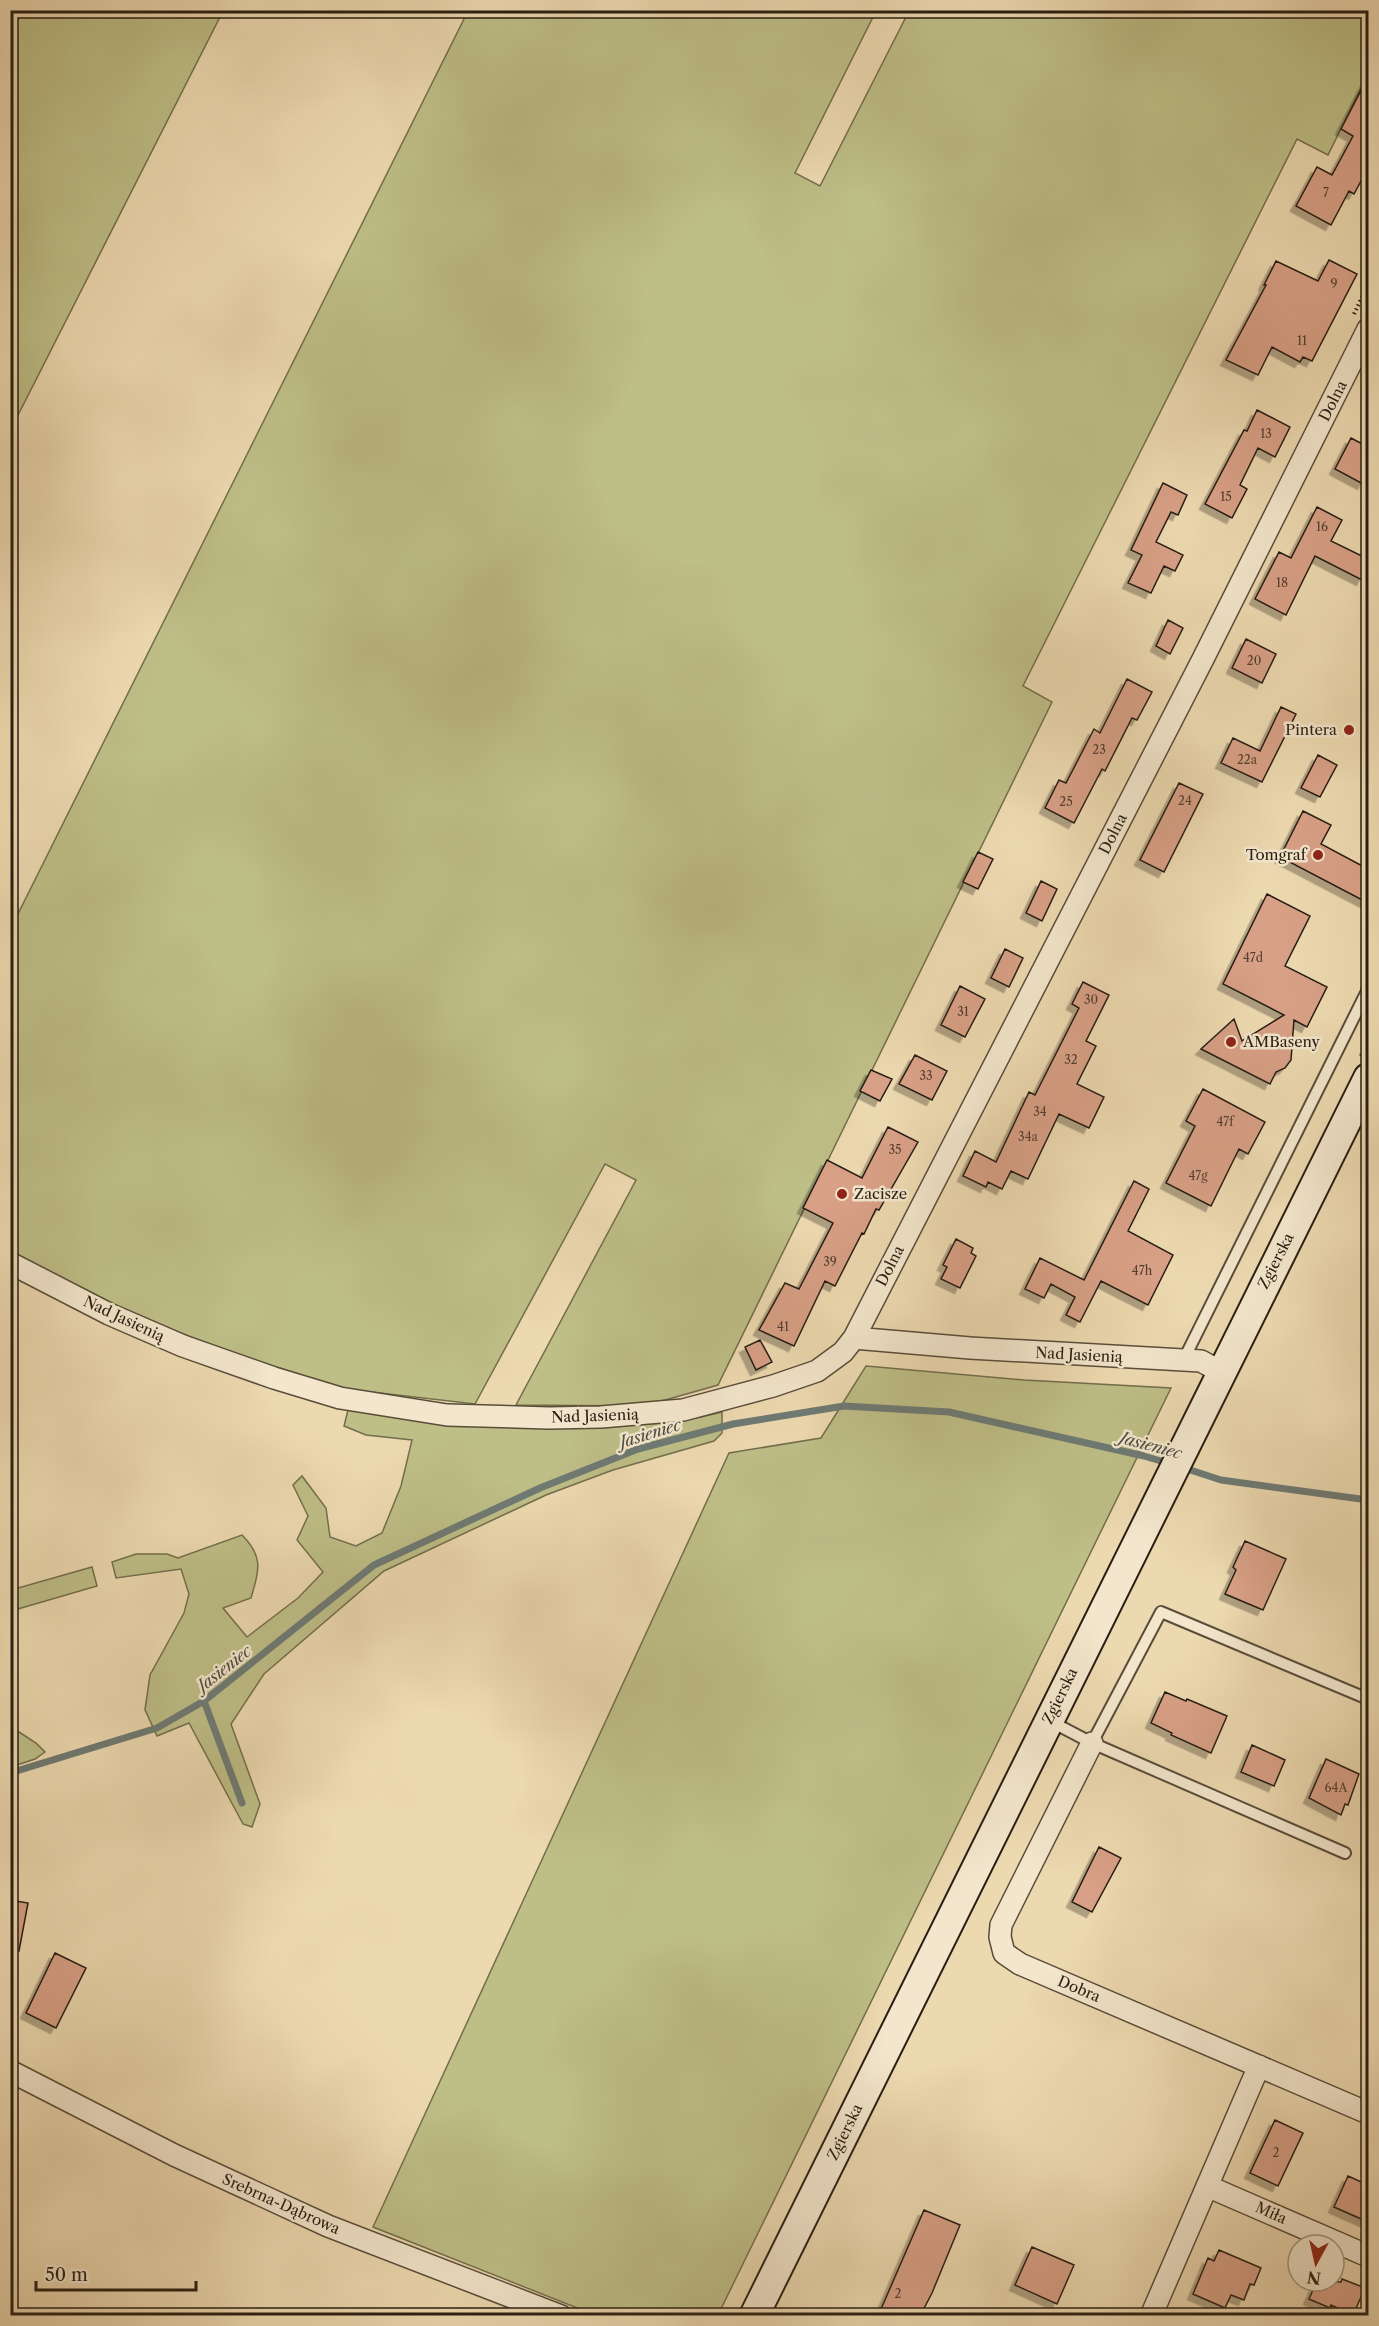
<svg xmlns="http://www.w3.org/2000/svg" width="1379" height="2326" viewBox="0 0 1379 2326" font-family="'Libre Caslon Text',serif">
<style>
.green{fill:#bebe87;stroke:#736e4d;stroke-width:1.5}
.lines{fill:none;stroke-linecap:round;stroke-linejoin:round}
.stream{stroke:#6e7a74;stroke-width:7}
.building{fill:#d8a086;stroke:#281e13;stroke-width:1.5;filter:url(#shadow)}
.lane-casing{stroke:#594d3a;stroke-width:14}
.street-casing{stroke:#594d3a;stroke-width:24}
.secondary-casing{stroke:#281e13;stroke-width:32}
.path{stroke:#281e13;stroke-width:4;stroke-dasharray:1.5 3;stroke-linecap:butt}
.lane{stroke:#f3e6cc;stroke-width:10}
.street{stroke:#f3e6cc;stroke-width:21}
.secondary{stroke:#f3e6cc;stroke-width:28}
.poi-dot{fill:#8f2418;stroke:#f3e6cc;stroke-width:2}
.labels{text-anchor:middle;stroke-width:5;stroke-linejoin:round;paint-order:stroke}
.number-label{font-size:12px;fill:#543e30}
.street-label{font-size:15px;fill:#281e13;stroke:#f3e6cc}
.poi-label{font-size:15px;fill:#281e13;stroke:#f3e6cc;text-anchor:end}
.water-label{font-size:16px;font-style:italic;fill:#4b4c44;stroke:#f3e6cc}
</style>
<defs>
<filter id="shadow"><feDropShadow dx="-5.5" dy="5.5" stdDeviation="0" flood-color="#0004"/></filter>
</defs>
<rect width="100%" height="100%" fill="#edd9b0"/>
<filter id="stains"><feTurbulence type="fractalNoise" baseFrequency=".00333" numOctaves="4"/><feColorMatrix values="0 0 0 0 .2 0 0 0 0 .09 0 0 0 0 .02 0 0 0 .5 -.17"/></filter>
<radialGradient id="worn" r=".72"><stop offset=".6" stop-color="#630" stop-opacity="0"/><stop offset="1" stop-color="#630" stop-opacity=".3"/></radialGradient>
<path class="green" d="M23 10 223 11 11 429 10 34Z
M1095 10 1107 17 1111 10H1359L1368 15V74L1328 155 1297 139 1023 686 1052 702 718 1385 644 1406 516 1405 636 1180 605 1164 475 1404 345 1389 236 1354 120 1310 11 1255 10 930 468 11H876L795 173 820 186 909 11Z
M866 1366 1024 1380 1171 1388 718 2315H595L373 2227 729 1453 821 1438Z
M348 1410C404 1413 461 1417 517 1421 588 1425 653 1431 722 1412V1433L714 1441 613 1470 546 1495 384 1571 264 1674 231 1724 260 1804 252 1827 243 1824 189 1723 157 1736 145 1710 150 1675 184 1613 189 1594 181 1569 116 1578 112 1562 136 1554H167L178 1558 242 1535C264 1557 259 1570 251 1598L223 1608 247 1637 298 1598 323 1572 297 1540 308 1516 293 1485 302 1476 326 1508 330 1537 356 1546 382 1533 401 1486 412 1440 366 1435 344 1426Z
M92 1567 97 1586 11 1611V1590Z
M13 1728 36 1743 45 1752 35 1759 11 1767V1729Z"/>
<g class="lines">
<path class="stream" d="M1181 1467 1221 1480 1368 1500
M204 1701 242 1803
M10 1773 157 1728 204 1701 374 1565 540 1488 638 1449 733 1424 844 1406 949 1412 1144 1456 1171 1464"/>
</g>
<path class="building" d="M1368 77V168L1354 194 1349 191 1331 225 1296 206 1317 167 1332 175 1353 136 1341 129Z
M1329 260 1357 274 1312 361 1303 357 1300 362 1272 347 1258 375 1226 360 1266 285H1264L1276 261 1318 281Z
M1257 410 1290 427 1275 457 1258 448 1240 485 1247 489 1232 518 1205 504 1244 430 1247 431Z
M1351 438 1368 447V474L1363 484 1335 469Z
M1163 483 1187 495 1178 515 1171 512 1156 542 1183 555 1175 571 1164 566 1151 593 1128 583 1142 555 1131 550Z
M1317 507 1342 520 1331 541 1368 559V567L1362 580 1315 556 1286 615 1255 599 1279 552 1291 558Z
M1168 620 1183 628 1170 654 1156 646Z
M1246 639 1276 654 1262 683 1232 668Z
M1127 679 1152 692 1137 720 1132 718 1105 771 1102 769 1074 823 1045 808 1059 780 1066 783 1094 729 1100 733Z
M1281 707 1296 714 1262 782 1221 763 1233 738 1260 751Z
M1318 755 1337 765 1320 797 1301 788Z
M1179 783 1203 794 1164 872 1140 860Z
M1303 811 1331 825 1321 844 1368 869V903L1280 857Z
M978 852 993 859 978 889 963 882Z
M1041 881 1057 889 1042 921 1026 913Z
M1267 894 1310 916 1285 966 1327 987 1307 1027 1294 1020 1291 1060 1285 1068 1276 1072 1270 1084 1201 1049 1234 1019 1242 1041 1284 1015 1223 984Z
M1005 949 1023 958 1009 987 991 978Z
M1083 982 1109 995 1086 1041 1096 1046 1077 1084 1104 1097 1089 1128 1059 1114 1028 1179 1011 1171 1002 1189 988 1182 986 1187 963 1176 975 1151 996 1162 1029 1092 1035 1095 1079 1008 1072 1004Z
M960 986 985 999 965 1037 941 1025Z
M915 1055 947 1071 932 1100 899 1084Z
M871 1070 892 1079 880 1101 860 1091Z
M1203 1089 1265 1122 1248 1154 1239 1149 1211 1206 1166 1183 1195 1126 1186 1121Z
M888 1127 918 1142 879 1210 876 1209 864 1234 862 1233 835 1286 825 1281 794 1346 759 1330 785 1283 799 1289 833 1223 803 1208 827 1160 862 1178Z
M1134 1181 1149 1189 1128 1231 1173 1255 1148 1305 1101 1281 1080 1322 1066 1315 1075 1297 1051 1284 1044 1298 1025 1289 1040 1258 1084 1280Z
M956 1239 973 1248 971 1253 976 1256 960 1288 941 1279 947 1267 943 1265Z
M760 1340 772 1362 756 1370 745 1347Z
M1245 1541 1286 1559 1263 1610 1225 1594 1236 1570 1233 1567Z
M1165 1692 1186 1701 1187 1699 1227 1716 1211 1753 1171 1735 1172 1733 1151 1723Z
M1252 1745 1285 1760 1274 1786 1241 1772Z
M1326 1759 1359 1774 1348 1805 1345 1804 1341 1815 1309 1798Z
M1099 1847 1121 1858 1092 1912 1072 1902Z
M10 1900 28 1903 19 1951 10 1950Z
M55 1953 86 1968 56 2028 26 2013Z
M1275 2120 1303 2133 1278 2186 1250 2173Z
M1348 2176 1368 2185V2222L1334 2207Z
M924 2210 960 2225 932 2293 920 2316H878Z
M1032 2247 1074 2265 1057 2304 1015 2285Z
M1219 2250 1261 2268 1254 2285 1250 2284 1244 2300 1231 2295 1225 2308 1193 2294 1208 2258 1214 2261Z
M1342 2279 1365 2288 1353 2315 1331 2305 1330 2308 1309 2299 1317 2281 1341 2282Z"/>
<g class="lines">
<g class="lane-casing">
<path id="lane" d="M1183 1361 1368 989
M1050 1721 1092 1743 1161 1612 1368 1699
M1092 1743 1345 1853"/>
</g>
<g class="street-casing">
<path id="street" d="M10 1263 109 1314 183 1346 274 1378 340 1398 447 1415 549 1418 601 1417 683 1410 773 1386 817 1371 843 1352 854 1338 970 1348 1201 1361 1221 1372
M854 1338 1203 659 1368 329
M1092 1743 1001 1925 1000 1937 1004 1953 1020 1964 1368 2113
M10 2071 174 2155 328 2226 561 2316
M1207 2186 1368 2256
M1151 2316 1259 2066"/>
</g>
<g class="secondary-casing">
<path id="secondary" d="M754 2316 1368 1078"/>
</g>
<path class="path" d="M1354 314 1368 285
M1361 1056 1368 1041"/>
<use href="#lane" class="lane"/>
<use href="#street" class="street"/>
<use href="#secondary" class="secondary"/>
</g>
<g class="poi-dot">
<circle cx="1349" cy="730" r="6"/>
<circle cx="1318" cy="855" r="6"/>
<circle cx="1231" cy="1042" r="6"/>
<circle cx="842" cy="1194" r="6"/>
</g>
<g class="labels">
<g class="number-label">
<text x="1326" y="197">7</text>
<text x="1334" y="288">9</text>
<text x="1302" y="345">11</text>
<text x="1266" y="438">13</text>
<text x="1226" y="501">15</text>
<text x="1322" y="531">16</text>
<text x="1282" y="587">18</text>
<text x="1254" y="665">20</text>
<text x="1099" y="754">23</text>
<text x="1247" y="764">22a</text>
<text x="1185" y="805">24</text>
<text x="1066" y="806">25</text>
<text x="1253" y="962">47d</text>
<text x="1091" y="1004">30</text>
<text x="963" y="1016">31</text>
<text x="1071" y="1064">32</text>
<text x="926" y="1080">33</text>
<text x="1040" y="1116">34</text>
<text x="1225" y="1126">47f</text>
<text x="1028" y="1141">34a</text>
<text x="895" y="1154">35</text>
<text x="1198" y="1180">47g</text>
<text x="830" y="1266">39</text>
<text x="1142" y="1275">47h</text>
<text x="783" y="1331">41</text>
<text x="1336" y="1792">64A</text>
<text x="1276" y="2157">2</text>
<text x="898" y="2298">2</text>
</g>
<g class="street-label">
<text transform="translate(1333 401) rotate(-63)" y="5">Dolna</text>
<text transform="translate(1113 834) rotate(-63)" y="5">Dolna</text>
<text transform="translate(1276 1261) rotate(-63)" y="5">Zgierska</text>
<text transform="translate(890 1266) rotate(-63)" y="5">Dolna</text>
<text transform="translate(124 1319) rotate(25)" y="5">Nad Jasienią</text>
<text transform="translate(1079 1355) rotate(3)" y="5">Nad Jasienią</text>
<text transform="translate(595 1416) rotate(-2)" y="5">Nad Jasienią</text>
<text transform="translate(1060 1696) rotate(-64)" y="5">Zgierska</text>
<text transform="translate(1079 1989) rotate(23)" y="5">Dobra</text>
<text transform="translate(845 2132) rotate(-64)" y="5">Zgierska</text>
<text transform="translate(281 2204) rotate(24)" y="5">Srebrna-Dąbrowa</text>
<text transform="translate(1271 2213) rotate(24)" y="5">Miła</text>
</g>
<g class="poi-label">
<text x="1337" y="735">Pintera</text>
<text x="1306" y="860">Tomgraf</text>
<text x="1243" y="1047" text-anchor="start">AMBaseny</text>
<text x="854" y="1199" text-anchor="start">Zacisze</text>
</g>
<g class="water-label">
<text transform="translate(650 1433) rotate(-17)" y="6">Jasieniec</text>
<text transform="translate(1151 1445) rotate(15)" y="6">Jasieniec</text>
<text transform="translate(224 1668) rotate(-38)" y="6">Jasieniec</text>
</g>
</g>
<rect width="1379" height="2326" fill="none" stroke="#edd9b0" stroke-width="36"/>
<rect x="12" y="12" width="1355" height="2302" fill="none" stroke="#281e13" stroke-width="3"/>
<rect x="18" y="18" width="1343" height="2290" fill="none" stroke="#281e13" stroke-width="1.5"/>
<g transform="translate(1316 2263) rotate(188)"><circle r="28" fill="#f3e6cc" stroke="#a29682" stroke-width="1.5"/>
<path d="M0-4.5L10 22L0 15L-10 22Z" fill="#8f2418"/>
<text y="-9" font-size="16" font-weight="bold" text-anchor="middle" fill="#281e13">N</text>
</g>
<path d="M36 2281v9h160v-9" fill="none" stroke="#281e13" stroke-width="3"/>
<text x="45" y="2281" font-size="18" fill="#281e13" stroke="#f3e6cc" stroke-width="4.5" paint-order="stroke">50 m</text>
<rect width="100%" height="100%" filter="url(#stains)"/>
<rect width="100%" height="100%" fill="url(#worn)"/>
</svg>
